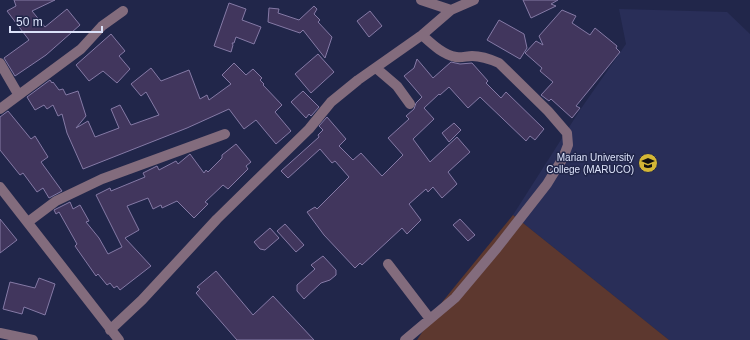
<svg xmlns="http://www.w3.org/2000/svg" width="750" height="340" viewBox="0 0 750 340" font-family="Helvetica,sans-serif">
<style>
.built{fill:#292e58}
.green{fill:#5d382f}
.building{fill:#41365d;stroke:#857aa6}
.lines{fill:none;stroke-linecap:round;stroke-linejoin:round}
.minor{stroke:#836c7d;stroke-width:10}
.labels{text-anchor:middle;stroke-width:3;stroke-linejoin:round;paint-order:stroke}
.poi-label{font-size:10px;fill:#dce2f9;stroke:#21264a;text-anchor:end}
</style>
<rect width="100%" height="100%" fill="#21264a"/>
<path class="built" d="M619 9 727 12 750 34V340H669L513 215 580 110 626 44Z"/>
<path class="green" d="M513 215 669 340H417L443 301Z"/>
<path class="building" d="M14 0H55L32 11 45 27 67 9 80 25 46 55 15 76 4 58 29 40 7 11 16 6Z
M523 0H558L551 4 556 6 531 18Z
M229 3 246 9 242 20 261 27 254 44 236 37 234 43H232L233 45 231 52 214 46Z
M314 6 317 9 314 14 320 20 318 22 332 37 325 58 303 30 300 33 268 22 269 8 279 9 278 13 299 20Z
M562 10 576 16 572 23 590 35 595 28 617 46 616 48 620 52 576 106 580 108 572 118 551 99 549 101 541 95 553 82 540 71 542 68 525 53 536 41 543 45 539 36Z
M370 11 382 26 369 37 357 21Z
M499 20 524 34 527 48 520 59 487 40Z
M111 34 125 51 119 56 130 69 117 83 103 71 89 81 76 65Z
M318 54 334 72 311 93 295 74Z
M417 59 433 78 451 62 460 64 472 63 488 81 486 83 501 98 506 92 544 129 535 140 530 136 526 141 480 97 468 108 449 87 440 95 439 94 424 108 434 119 413 139 430 162 457 137 470 152 448 172 457 184 442 198 433 187 428 192 426 189 409 204 421 220 407 234 402 228 362 265 360 263 355 268 324 235 307 212 315 207 317 209 349 177 335 161 332 163 320 149 288 178 281 171 319 137 318 135 323 130 319 126 327 117 346 139 339 146 353 160 361 153 382 176 403 155 388 138 409 119 406 116 414 109 416 103 422 97 404 76 414 68Z
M234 63 246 75 253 69 262 78 260 80 264 84 263 85 282 105 275 112 291 131 276 144 256 120 244 129 229 109 187 128 83 169 67 133 62 114 58 116 53 105 47 109 44 105 35 110 27 97 50 80 52 83 53 82 59 90 63 89 66 95 78 91 86 116 76 128 88 121 95 137 119 128 111 109 120 105 131 125 159 115 146 92 141 96 131 84 151 68 161 81 189 70 200 99 207 95 209 100 231 84 222 75Z
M303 91 319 107 311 116 309 114 306 118 291 102Z
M8 111 31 139 35 136 48 157 41 162 62 191 49 198 43 188 37 192 23 173 20 175 0 150V117Z
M454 123 461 130 449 142 442 133Z
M236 144 251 162 246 166 248 169 228 189 223 185 205 202 208 204 194 218 177 201 162 208 161 205 153 209 148 198 127 206 139 230 125 238 151 266 120 290 117 286 114 288 110 283 107 285 98 274 96 276 75 246 77 244 59 212 56 214 54 210 70 202 73 209 80 205 89 221 86 222 99 238 108 254 122 247 96 195 110 188 111 191 145 177 143 173 157 166 159 170 176 161 178 164 190 154 204 173 206 170 208 172 222 158V155Z
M0 219 17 240 0 253Z
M460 219 475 235 468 241 453 225Z
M285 224 304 245 296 252 277 231Z
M270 228 279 238 265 250 260 249 254 242Z
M323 256 336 270V275L330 280 321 283 304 299 297 291V285L315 269 311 265Z
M216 271 253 315 273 296 314 340H237L196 293 200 289 197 287Z
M39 278 55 284 45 315 24 307 22 314 3 309 10 282 35 288Z"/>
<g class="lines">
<path class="minor" d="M421 0 451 10
M0 63 18 94
M376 68 397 86 410 104
M0 109 81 49 102 26 123 11
M0 187 119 340
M28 222 56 201 102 179 225 134
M388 264 430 319
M110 330 142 300 217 219 309 129 331 102 358 80 422 35 451 10 474 0
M0 333 33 340
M405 340 455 298 497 248 547 184 563 158 568 145 567 133 548 111 499 63C490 59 482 56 472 56 467 56 461 58 456 57 442 54 432 44 422 35"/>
</g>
<defs>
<g id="university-disc" transform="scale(1)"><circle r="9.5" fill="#d4b635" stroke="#21264a"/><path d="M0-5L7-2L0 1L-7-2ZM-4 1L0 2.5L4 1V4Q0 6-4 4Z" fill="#111"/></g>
</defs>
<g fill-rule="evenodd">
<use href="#university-disc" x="648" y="163"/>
</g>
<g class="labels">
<g class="poi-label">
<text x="634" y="161">Marian University<tspan x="634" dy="12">College (MARUCO)</tspan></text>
</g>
</g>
<path d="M10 26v6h92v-6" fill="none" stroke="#dce2f9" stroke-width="2"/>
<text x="16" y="26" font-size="12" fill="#dce2f9" stroke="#21264a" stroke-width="3" paint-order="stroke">50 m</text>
</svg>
